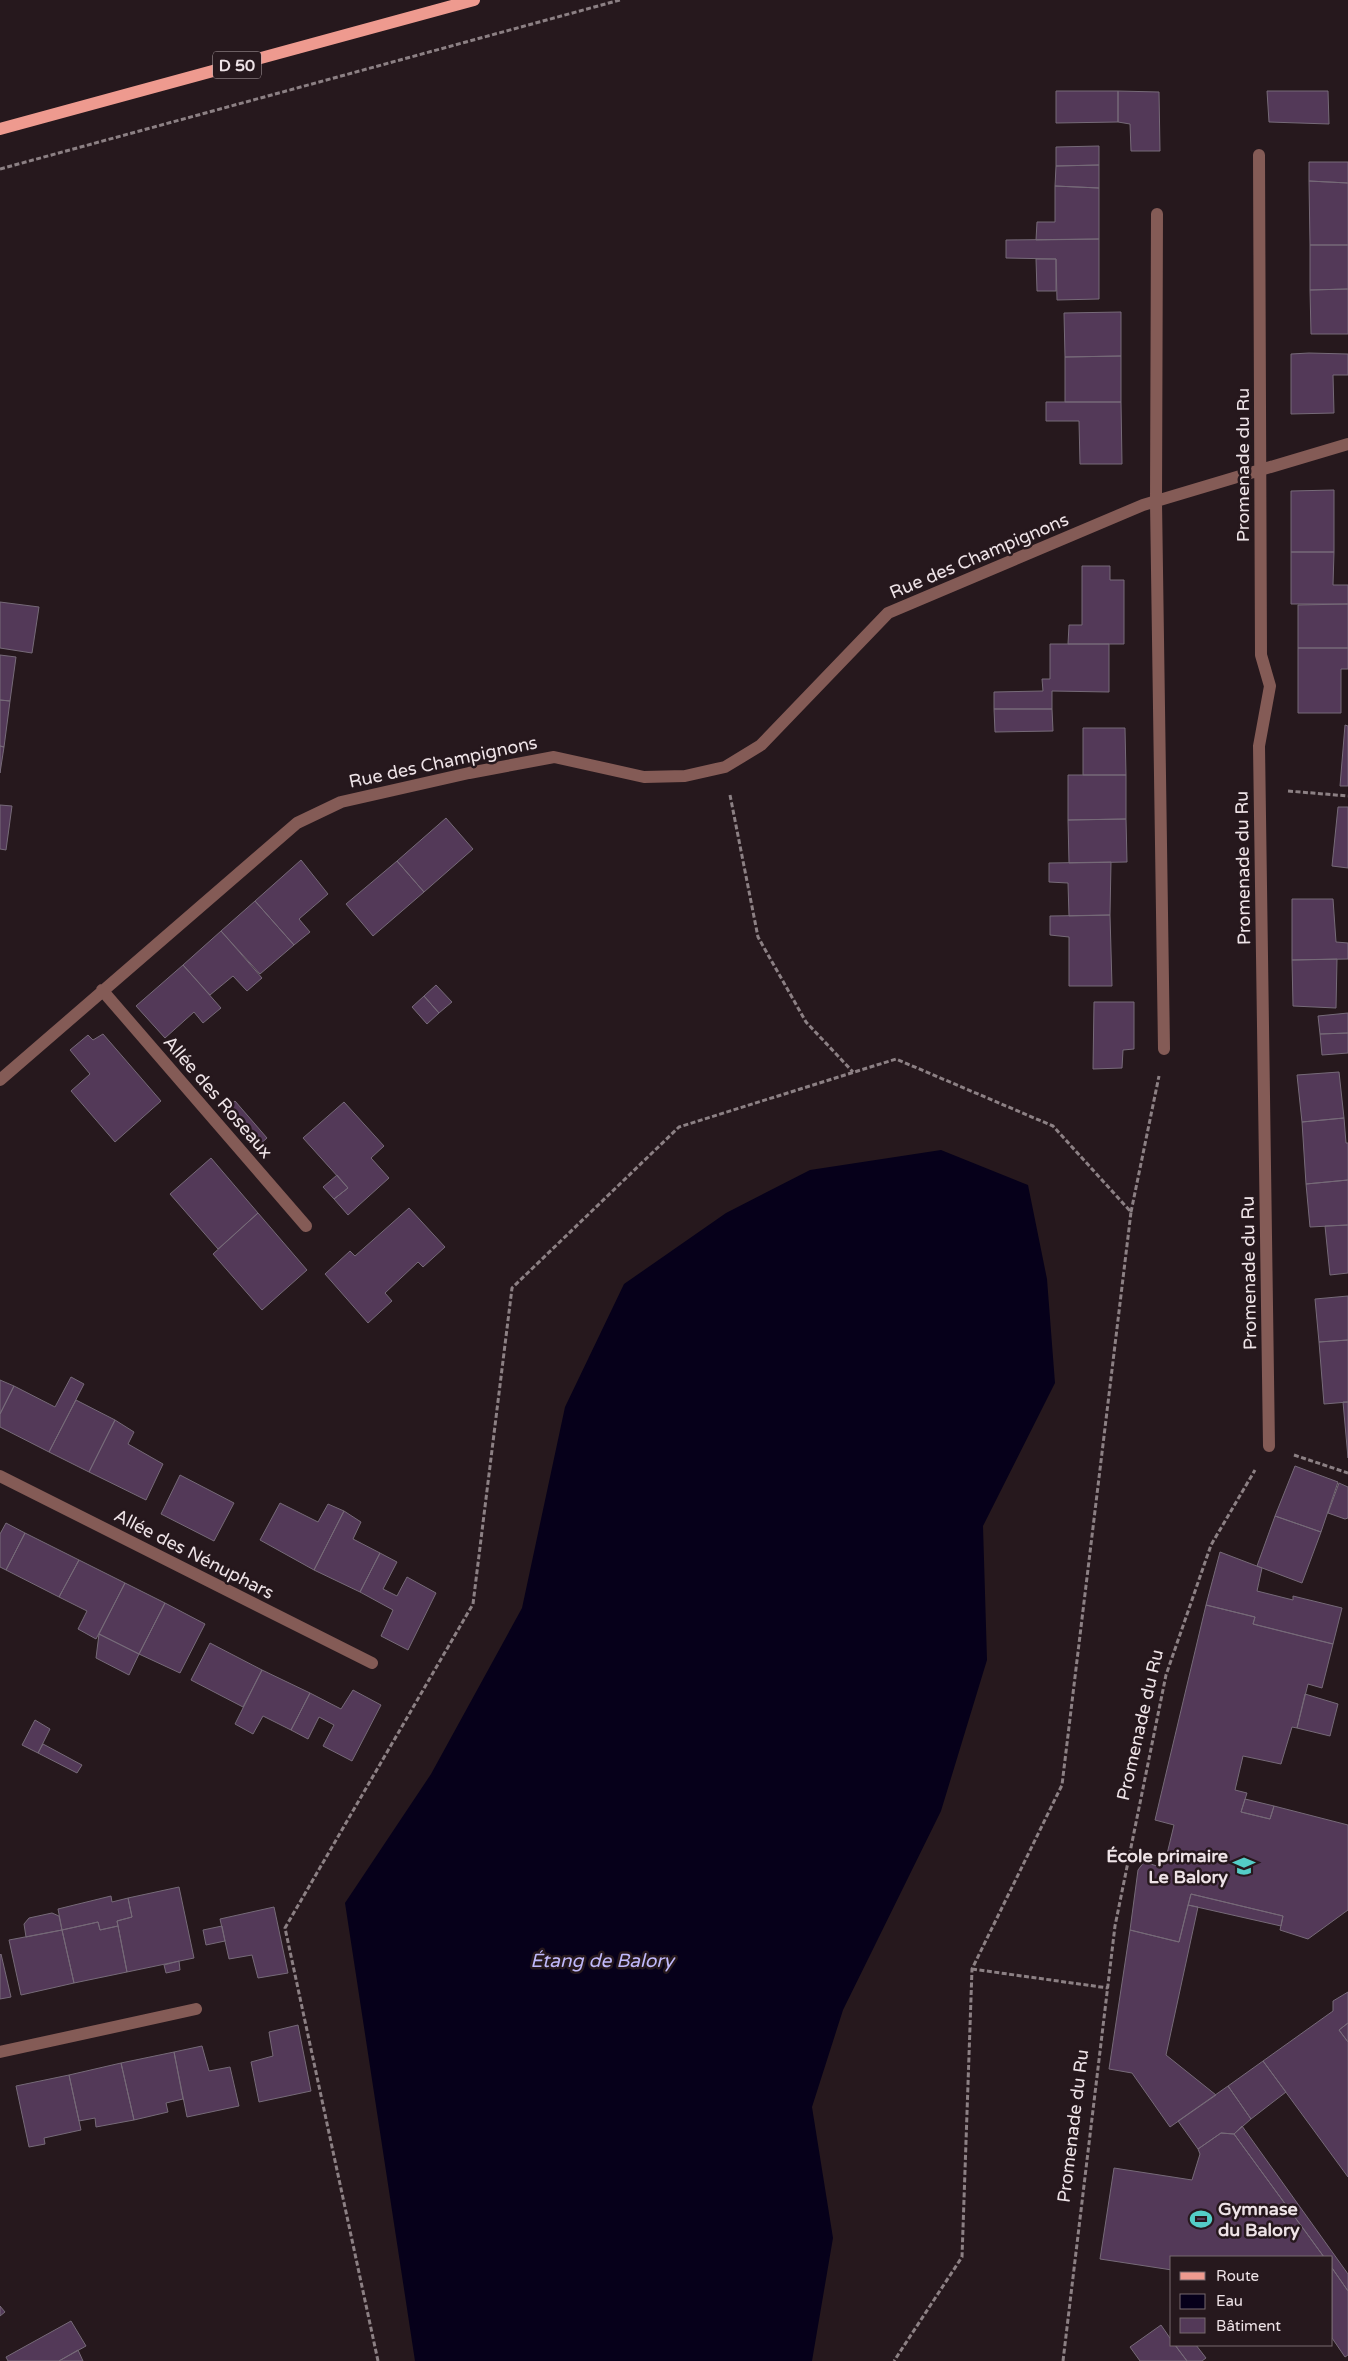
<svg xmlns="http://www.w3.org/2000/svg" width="1348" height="2361" viewBox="0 0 1348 2361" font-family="'Varela Round',sans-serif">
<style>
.water{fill:#06001a}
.building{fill:#533958;stroke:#766a78}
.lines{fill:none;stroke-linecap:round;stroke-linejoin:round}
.path{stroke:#8c8084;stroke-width:3;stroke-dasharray:5 2.5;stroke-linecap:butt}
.minor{stroke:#845b56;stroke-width:12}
.major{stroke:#ee9a8f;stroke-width:12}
.labels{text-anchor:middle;stroke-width:5;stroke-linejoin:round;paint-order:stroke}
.shield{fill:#26181d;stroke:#b2a6aa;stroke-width:1}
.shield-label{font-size:16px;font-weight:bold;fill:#eee3e7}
.street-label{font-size:18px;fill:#eee3e7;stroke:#26181d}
.poi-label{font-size:18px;font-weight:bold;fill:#eee3e7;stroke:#26181d;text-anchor:end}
.water-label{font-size:19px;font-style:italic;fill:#c0b9fa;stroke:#26181d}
</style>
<rect width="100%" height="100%" fill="#26181d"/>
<path class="water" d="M941 1150 1028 1185 1047 1279 1055 1383 983 1526 987 1660 941 1811 843 2010 812 2107 833 2238 812 2361H415L345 1903 431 1774 522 1608 565 1407 624 1284 726 1213 810 1170Z"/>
<path class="building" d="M1056 91H1118V122L1056 123Z
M1118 91 1159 92 1160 151H1131L1130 124 1118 122Z
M1267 91H1328L1329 124 1269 122Z
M1099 146V165L1056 166V147Z
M1309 162H1348V183L1309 181Z
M1099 165V188L1055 186 1056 166Z
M1309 181 1348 183V245H1310Z
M1055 186 1099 188V239L1036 240 1037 222H1055Z
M1099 239V299L1057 300 1056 259 1006 258V240Z
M1310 245H1348V289L1310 290Z
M1036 259H1056V291H1037Z
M1348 289V334H1311L1310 290Z
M1121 312V356L1065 357 1064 313Z
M1309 353 1348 354V375H1333L1334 413 1291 414V354Z
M1121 356V402H1065V357Z
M1046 402H1121L1122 464H1080L1079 421H1046Z
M1334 490V552H1291V491Z
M1291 552H1334L1333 585H1348V604H1291Z
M1082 566H1110V580H1124V644H1068L1069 625H1082Z
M0 602 39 607 32 653 0 648Z
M1348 604V648H1298V605Z
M1050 644H1109V692L1052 691V709H994V692L1043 691 1042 679H1050Z
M1298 648H1348V669H1341V713H1298Z
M0 655 16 657 10 701 0 700Z
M0 700 10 701 4 747 0 746Z
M994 709H1052L1053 731 995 732Z
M1345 725 1348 726V786H1340Z
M1083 728H1125L1126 775H1083Z
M0 746 4 747 0 773Z
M1068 775H1126V819L1068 820Z
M0 805 12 806 6 850 0 849Z
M1338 807H1348V868L1332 866Z
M446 818 473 849 424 892 397 861Z
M1126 819 1127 862 1069 863 1068 820Z
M301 860 328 894 299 919 310 932 294 945 255 901Z
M397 861 424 892 373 936 346 904Z
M1111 862 1110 915 1069 916 1068 883 1049 882V863Z
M1292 899H1333L1336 942 1348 943V959L1292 960Z
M255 901 294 945 260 974 221 931Z
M1110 915 1112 986H1069V937L1050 935V916Z
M221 931 262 978 247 991 233 976 210 995 183 965Z
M1337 959 1336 1008 1293 1006 1292 960Z
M183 965 221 1008 203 1023 194 1012 165 1038 136 1006Z
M436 985 452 1002 439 1013 424 996Z
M424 996 439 1013 427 1024 412 1007Z
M1094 1002H1134V1049L1123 1050 1122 1068 1093 1069Z
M1348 1013V1033L1320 1034 1318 1016Z
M1348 1033V1053L1322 1055 1320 1034Z
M103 1034 161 1101 115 1142 71 1091 90 1074 70 1050 88 1035 93 1040Z
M1339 1072 1344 1118 1302 1122 1297 1075Z
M235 1101 267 1138 257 1147 225 1109Z
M344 1102 384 1146 371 1158 389 1178 348 1215 334 1199 348 1188 303 1138Z
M1344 1118 1346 1143H1348V1180L1306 1184 1302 1122Z
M211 1158 258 1213 218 1249 170 1194Z
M337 1175 348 1188 334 1199 323 1187Z
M1348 1180V1225L1310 1227 1306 1184Z
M409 1208 445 1247 423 1267 418 1262 385 1293 392 1301 368 1323 325 1274 350 1251 355 1256Z
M258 1213 307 1270 262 1310 213 1254Z
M1348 1225V1273L1330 1275 1325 1226Z
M1348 1296V1340L1319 1342 1315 1299Z
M1348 1340V1402L1324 1404 1319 1342Z
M71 1377 84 1384 49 1452 0 1427V1414L14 1386 55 1407Z
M0 1380 14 1386 0 1414Z
M76 1400 115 1420 89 1472 49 1452Z
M1343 1402H1348V1458Z
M115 1420 134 1432 128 1444 163 1464 146 1500 89 1472Z
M1295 1466 1338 1482 1321 1532 1275 1516Z
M180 1475 234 1503 214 1541 161 1514Z
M1339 1483 1348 1487V1518L1345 1519 1328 1513Z
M280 1503 318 1522 328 1504 344 1511 314 1570 260 1540Z
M344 1511 361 1522 353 1539 380 1553 360 1592 314 1570Z
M1275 1516 1321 1532 1302 1583 1257 1566Z
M6 1523 25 1533 6 1570 0 1567V1534Z
M25 1533 79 1560 59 1597 6 1570Z
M1220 1552 1262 1568 1257 1591 1293 1600V1596L1342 1608 1333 1644 1253 1624 1255 1617 1206 1605Z
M380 1553 397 1562 383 1589 397 1596 407 1577 436 1593 408 1650 381 1636 393 1610 360 1592Z
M79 1560 125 1583 96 1639 78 1629 87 1611 59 1597Z
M125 1583 165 1603 139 1654 99 1634Z
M165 1603 205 1624 180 1673 139 1654Z
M1206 1605 1255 1617 1253 1624 1333 1644 1322 1688 1308 1684 1297 1728 1292 1727 1281 1764 1243 1756 1235 1790 1247 1793 1241 1812 1270 1819 1274 1806 1348 1825V1910L1308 1939 1280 1930 1283 1916 1191 1894 1179 1942 1130 1930 1138 1870 1144 1862 1157 1866 1167 1854 1174 1825 1155 1820Z
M99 1634 139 1654 129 1675 96 1658Z
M210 1643 262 1670 243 1707 191 1680Z
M262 1670 310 1693 291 1730 263 1716 253 1734 235 1724Z
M353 1690 381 1705 352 1761 323 1746 334 1725 319 1717 308 1739 291 1730 310 1693 341 1709Z
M1305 1694 1338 1704 1330 1736 1297 1728Z
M35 1720 50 1729 38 1753 22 1745Z
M43 1744 82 1765 77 1773 38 1753Z
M1245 1799 1274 1806 1270 1819 1241 1812Z
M179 1887 194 1958 127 1972 117 1921 132 1917 128 1898Z
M1191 1894 1283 1916 1281 1926 1188 1905Z
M111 1896 112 1902 128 1898 132 1917 117 1921 118 1926 100 1930 98 1922 62 1930 58 1909Z
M1188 1905 1198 1907 1166 2055 1216 2095 1170 2127 1132 2073 1109 2069 1130 1930 1179 1942Z
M274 1907 288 1973 258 1978 252 1955 229 1959 220 1919Z
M52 1913 59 1916 62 1930 26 1937 24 1924 29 1918Z
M98 1922 100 1930 118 1926 127 1972 74 1983 62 1930Z
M222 1926 225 1941 206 1945 203 1930Z
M62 1930 74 1983 21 1995 9 1940Z
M1 1954 11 1997 0 1999V1955Z
M179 1961 180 1970 166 1973 164 1965Z
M1348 1992V2023L1339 2030 1348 2042V2177L1263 2061 1333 2011V2001Z
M1348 2023V2042L1339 2030Z
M298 2025 311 2091 259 2102 251 2062 273 2056 269 2032Z
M202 2046 209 2071 230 2067 239 2106 187 2117 174 2052Z
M174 2052 183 2099 166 2103 168 2112 134 2120 121 2063Z
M1263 2061 1286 2092 1251 2119 1228 2086Z
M121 2063 134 2120 96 2127 95 2118 79 2121 69 2075Z
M69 2075 81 2130 44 2138 45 2144 29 2147 16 2086Z
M1228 2086 1251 2119 1234 2134 1221 2133 1198 2149 1178 2121Z
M1242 2126 1348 2274V2291L1332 2268V2257H1324L1234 2134Z
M1221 2133 1234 2134 1324 2257H1172V2270L1100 2259 1114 2168 1192 2180 1200 2154 1198 2149Z
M1332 2268 1348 2291V2355L1345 2357 1332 2338Z
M0 2306 5 2312 0 2316Z
M71 2321 86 2346 59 2361H8L6 2357Z
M1161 2325 1172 2341V2345H1175L1187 2361H1140L1130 2347Z
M1175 2345H1196L1206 2358 1202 2361H1187Z
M78 2350 83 2361H59Z"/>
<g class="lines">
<path class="path" d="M0 169 620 0
M1288 791 1348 796
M730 795 758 937 806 1022 853 1072
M1131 1212 1159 1076
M1294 1455 1348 1473
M972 1969 1108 1988
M378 2361 285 1928 473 1604 512 1288 679 1127 896 1059 1053 1126 1131 1212 1062 1785 972 1969 962 2257 894 2361
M1063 2361 1115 1926 1166 1675 1211 1545 1255 1470"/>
<path class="minor" d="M1259 155 1261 655 1270 686 1259 746 1269 1446
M1157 214 1156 502 1164 1049
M102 990 306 1226
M0 1080 297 823 341 802 469 773 554 757 644 777 685 776 725 767 761 745 888 613 1143 505 1348 444
M0 1476 372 1663
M0 2052 196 2009"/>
<path class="major" d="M0 129 474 0"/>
</g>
<defs>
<g id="school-bare" transform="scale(1.725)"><path d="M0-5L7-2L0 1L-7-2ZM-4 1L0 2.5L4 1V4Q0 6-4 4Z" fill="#54cdc7" stroke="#26181d" stroke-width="2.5" paint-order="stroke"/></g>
<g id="stadium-bare" transform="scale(1.725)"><path d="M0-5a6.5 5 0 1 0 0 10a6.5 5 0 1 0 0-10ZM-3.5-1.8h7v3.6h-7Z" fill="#54cdc7" stroke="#26181d" stroke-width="2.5" paint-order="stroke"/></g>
</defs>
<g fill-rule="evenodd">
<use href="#school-bare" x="1244" y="1866"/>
<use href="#stadium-bare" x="1201" y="2219"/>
</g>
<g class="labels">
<rect class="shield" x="213" y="51.5" width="48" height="27" rx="4"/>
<g class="shield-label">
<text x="237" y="71">D 50</text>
</g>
<g class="street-label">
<text transform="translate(1243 465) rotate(-90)" y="6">Promenade du Ru</text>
<text transform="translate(979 556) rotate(-23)" y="6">Rue des Champignons</text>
<text transform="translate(443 762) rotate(-12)" y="6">Rue des Champignons</text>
<text transform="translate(1243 868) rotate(-91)" y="6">Promenade du Ru</text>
<text transform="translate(218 1097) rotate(49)" y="6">Allée des Roseaux</text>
<text transform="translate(1249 1273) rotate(-91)" y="6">Promenade du Ru</text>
<text transform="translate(194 1554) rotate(27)" y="6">Allée des Nénuphars</text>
<text transform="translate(1140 1725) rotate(-77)" y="6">Promenade du Ru</text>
<text transform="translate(1073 2126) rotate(-83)" y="6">Promenade du Ru</text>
</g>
<g class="poi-label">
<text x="1228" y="1862">École primaire<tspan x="1228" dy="21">Le Balory</tspan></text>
<text x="1218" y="2215" text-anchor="start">Gymnase<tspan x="1218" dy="21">du Balory</tspan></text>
</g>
<g class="water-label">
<text x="602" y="1967">Étang de Balory</text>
</g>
</g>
<rect x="1170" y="2256" width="162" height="90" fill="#26181d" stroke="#76696e"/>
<rect x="1180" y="2272" width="25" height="8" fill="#ee9a8f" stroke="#76696e"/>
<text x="1216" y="2281" font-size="15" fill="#eee3e7">Route</text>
<rect x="1180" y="2294" width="25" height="15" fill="#06001a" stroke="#76696e"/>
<text x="1216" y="2306" font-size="15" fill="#eee3e7">Eau</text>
<rect x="1180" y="2318" width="25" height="15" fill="#533958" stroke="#76696e"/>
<text x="1216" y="2331" font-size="15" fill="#eee3e7">Bâtiment</text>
</svg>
